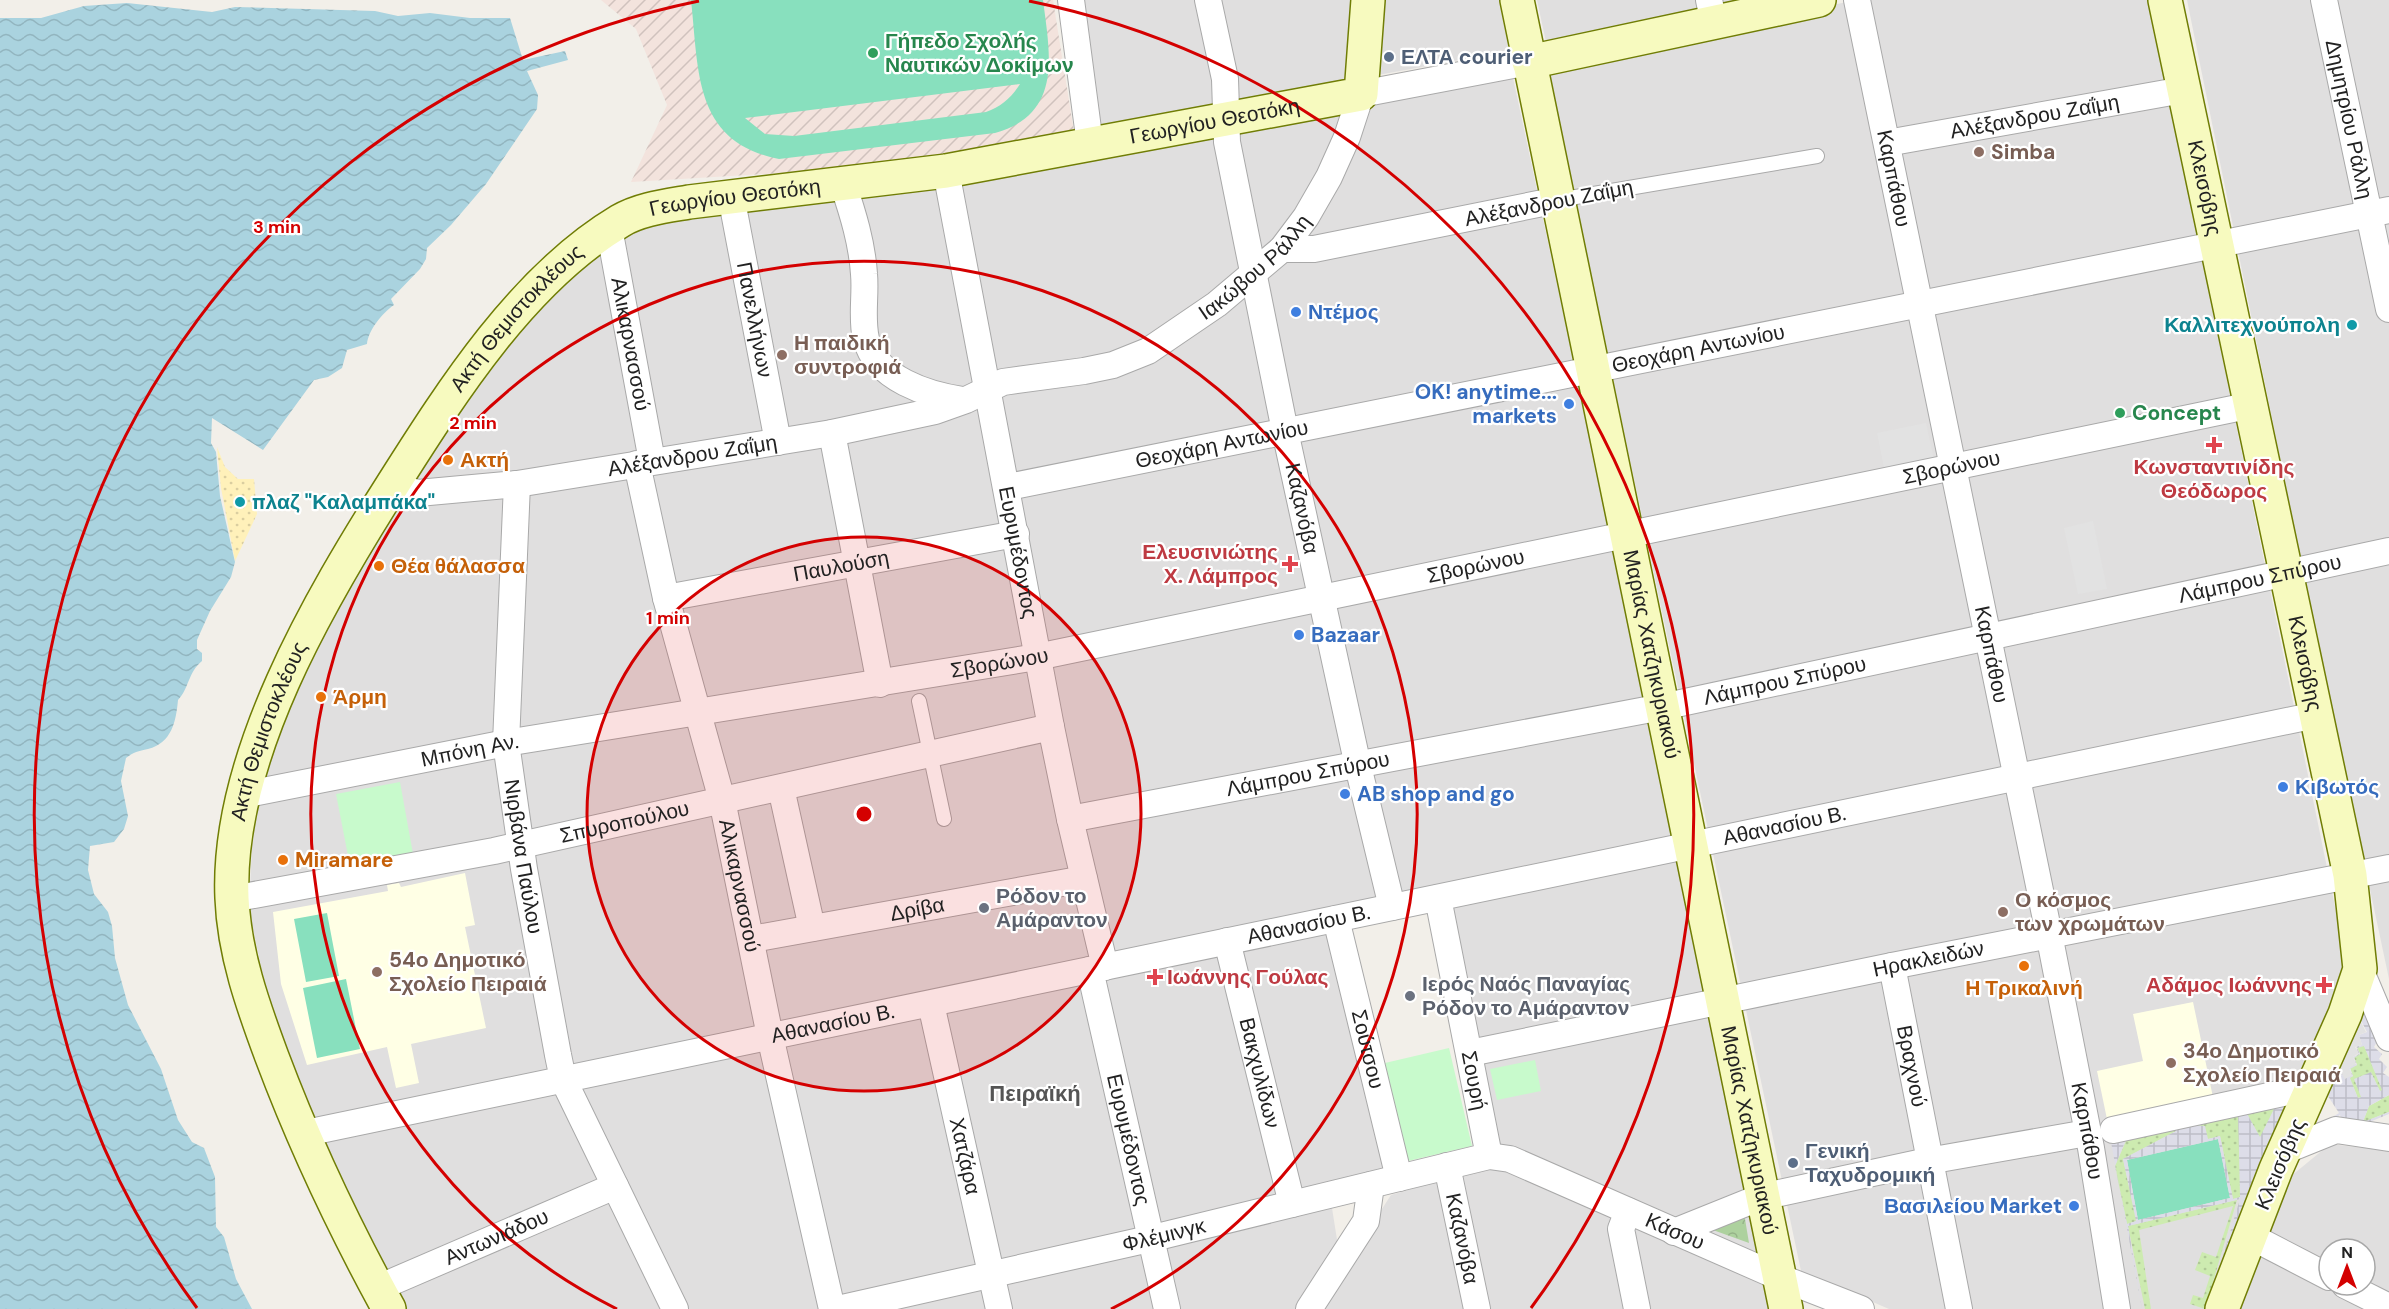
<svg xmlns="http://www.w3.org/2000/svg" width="2389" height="1309" viewBox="0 0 2389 1309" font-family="'DM Sans',sans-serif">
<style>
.residential{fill:#e0dfdf;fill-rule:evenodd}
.education{fill:#ffffe5}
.military{fill:url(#military-furrows)}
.grass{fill:url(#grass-dots)}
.forest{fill:url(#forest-crowns)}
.sand{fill:url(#sand-dots)}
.park{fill:#c8facc}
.pitch{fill:#88e0be;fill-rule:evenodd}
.parking{fill:#e2e2e2}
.plaza{fill:url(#plaza-grid);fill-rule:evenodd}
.water{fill:url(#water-waves)}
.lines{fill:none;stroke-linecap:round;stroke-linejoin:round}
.lane-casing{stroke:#a9a9a9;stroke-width:16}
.street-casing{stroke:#a9a9a9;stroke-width:28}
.secondary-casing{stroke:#707d05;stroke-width:36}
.lane{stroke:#fff;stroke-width:14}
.street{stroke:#fff;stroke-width:26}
.secondary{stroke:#f7fabf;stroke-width:33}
.ring{fill:none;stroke:#d40000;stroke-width:3}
.leisure-dot{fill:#2e9e5b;stroke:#fff;stroke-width:2}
.service-dot{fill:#5c6f8a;stroke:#fff;stroke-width:2}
.education-dot{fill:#8d6e63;stroke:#fff;stroke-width:2}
.shop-dot{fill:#3f7fe0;stroke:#fff;stroke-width:2}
.culture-dot{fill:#0f9aa8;stroke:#fff;stroke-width:2}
.health-dot{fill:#e0444e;stroke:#fff;stroke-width:2}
.food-dot{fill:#e8710a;stroke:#fff;stroke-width:2}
.worship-dot{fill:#6b7280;stroke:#fff;stroke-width:2}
.labels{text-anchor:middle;stroke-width:4.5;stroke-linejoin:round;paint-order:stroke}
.leisure-label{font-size:21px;font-weight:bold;fill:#27864d;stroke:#fff;text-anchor:start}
.service-label{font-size:21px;font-weight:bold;fill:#4e5e75;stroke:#fff;text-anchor:start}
.street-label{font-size:21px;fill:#222;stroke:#fff}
.education-label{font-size:21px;font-weight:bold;fill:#785e54;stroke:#fff;text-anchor:start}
.shop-label{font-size:21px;font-weight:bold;fill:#366cbe;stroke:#fff;text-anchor:start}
.culture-label{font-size:21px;font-weight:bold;fill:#0d838f;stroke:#fff;text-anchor:end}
.food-label{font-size:21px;font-weight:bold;fill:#c56008;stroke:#fff;text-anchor:start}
.health-label{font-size:21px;font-weight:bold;fill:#be3a42;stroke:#fff;text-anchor:end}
.worship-label{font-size:21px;font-weight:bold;fill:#5b616d;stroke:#fff;text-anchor:start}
.neighbourhood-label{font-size:22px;font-weight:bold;fill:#555;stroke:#fff}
.centre{fill:#d40000;stroke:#fff;stroke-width:3}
.ring-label{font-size:18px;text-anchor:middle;font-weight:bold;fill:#d40000;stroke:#fff;stroke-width:4.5;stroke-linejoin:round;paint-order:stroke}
</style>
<defs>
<pattern id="military-furrows" width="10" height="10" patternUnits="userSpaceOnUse" patternTransform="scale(1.5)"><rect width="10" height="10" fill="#f3e3dd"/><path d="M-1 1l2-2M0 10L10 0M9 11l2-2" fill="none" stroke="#d0c2bd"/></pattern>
<pattern id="grass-dots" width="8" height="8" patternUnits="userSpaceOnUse" patternTransform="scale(1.5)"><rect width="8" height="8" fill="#cdebb0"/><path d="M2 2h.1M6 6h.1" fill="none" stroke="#b0c997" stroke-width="1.8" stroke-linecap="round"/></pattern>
<pattern id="forest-crowns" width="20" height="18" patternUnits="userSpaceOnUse" patternTransform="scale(1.5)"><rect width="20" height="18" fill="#add19e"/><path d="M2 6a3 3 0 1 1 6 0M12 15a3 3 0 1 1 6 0" fill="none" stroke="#95b388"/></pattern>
<pattern id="sand-dots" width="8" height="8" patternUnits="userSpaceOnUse" patternTransform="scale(1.5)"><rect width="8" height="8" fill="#fff1ba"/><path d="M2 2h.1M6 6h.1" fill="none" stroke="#dacea0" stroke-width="1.8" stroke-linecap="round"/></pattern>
<pattern id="plaza-grid" width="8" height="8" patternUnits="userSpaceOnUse" patternTransform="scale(1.5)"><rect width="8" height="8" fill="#dddde8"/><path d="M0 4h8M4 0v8" fill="none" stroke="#bdbdc7"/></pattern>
<pattern id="water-waves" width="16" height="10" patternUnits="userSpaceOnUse" patternTransform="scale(1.5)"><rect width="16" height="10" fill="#aad3df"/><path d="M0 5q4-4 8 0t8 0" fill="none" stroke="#92b5bf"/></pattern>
</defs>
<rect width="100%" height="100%" fill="#f2efe9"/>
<path class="residential" d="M1077 0H1499L1509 51 1094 127Z
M1537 0H1766L1547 47Z
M1856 0H2149L2348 970 2306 1076 2280 1113 2210 1309H1889L1801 1271 1547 66Z
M2187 0H2389V861L2363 866Z
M1512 73 1676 843 314 1125 266 990 249 910 254 802 264 758 323 623 457 395 618 228Z
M1678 855 1775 1309H1317L1391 1195 1501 1162 1445 901Z
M2389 876V979L2368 880Z
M1330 928 1390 1173 1329 1189 1338 1246 1298 1309H402L319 1138Z
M2330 1144 2389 1151V1309H2231L2279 1186ZM2329 1249H2365V1285H2329Z"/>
<path class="education" d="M465 873 475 925 465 927 486 1028 411 1044 419 1083 396 1088 387 1047 307 1065 281 984 273 912 388 891 387 885 399 883 401 887Z
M2193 1002 2214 1102 2108 1124 2097 1071 2143 1061 2133 1014Z"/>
<path class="military" d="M601 0H1053L1074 132 918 165 631 182 667 105 636 29Z"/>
<path class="grass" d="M2364 1045 2383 1090 2380 1092 2371 1073 2361 1097 2358 1098 2349 1078 2353 1076 2350 1068 2357 1065 2354 1057 2360 1054 2357 1047Z
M2389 1095V1112L2362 1123 2369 1106Z
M2279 1100 2260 1138 2245 1110Z
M2238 1110 2241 1197 2233 1199 2220 1136 2208 1139 2194 1125Z
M2172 1123 2176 1131 2123 1159 2137 1221 2127 1224 2115 1166 2130 1132Z
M2237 1200 2205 1309 2190 1304 2193 1295 2203 1298 2210 1276 2195 1270 2202 1252 2216 1257 2233 1206 2139 1230 2151 1309H2145L2128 1226Z"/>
<path class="forest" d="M1744 1213 1749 1243 1699 1225Z"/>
<path class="sand" d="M217 447 225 467 238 479H254L257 514 235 561 221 488Z"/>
<path class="park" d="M400 782 413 854 350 866 336 794Z
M1449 1048 1472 1146 1408 1161 1385 1063Z
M1535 1060 1541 1091 1497 1100 1490 1069Z"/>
<path class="pitch" d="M691 0H1043C1050 55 1063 114 995 133L779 159C693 142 699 71 691 0ZM1020 84C1011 98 1001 107 986 112L794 136 765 134 745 118Z
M327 913 339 976 306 982 294 919Z
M346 979 360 1049 317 1058 303 988Z
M2218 1139 2230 1198 2138 1220 2127 1160Z"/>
<path class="parking" d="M1926 423 1934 460 1884 468 1877 433Z
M2093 521 2107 589 2078 594 2064 528Z
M2356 1012 2366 1032 2359 1035 2362 1045 2355 1047 2359 1053 2353 1057 2356 1065 2349 1068 2352 1075 2345 1080 2335 1063Z"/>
<path class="plaza" d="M2362 997 2383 1031 2374 1047 2382 1054 2379 1059 2387 1067 2383 1073 2389 1077V1095L2369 1106 2363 1122 2389 1112V1114L2360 1126 2343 1124 2340 1115 2300 1139 2335 1063 2345 1079 2352 1075 2349 1068 2356 1064 2353 1057 2359 1054 2356 1047 2362 1045 2359 1035 2367 1032 2356 1011ZM2364 1046 2382 1090 2380 1091 2371 1072 2354 1079 2361 1097 2358 1098 2350 1078 2353 1076 2350 1069 2357 1065 2354 1058 2360 1054 2357 1048ZM2324 1090 2339 1113 2303 1136Z
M2294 1085 2212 1309H2207L2240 1199 2128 1226 2142 1309 2108 1126ZM2278 1101 2260 1137 2245 1110ZM2238 1110 2240 1197 2233 1199 2220 1136 2208 1139 2205 1126 2194 1125ZM2172 1123 2176 1131 2123 1159 2136 1221 2127 1224 2115 1166 2129 1132ZM2218 1139 2230 1198 2138 1220 2127 1160Z"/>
<path class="water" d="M127 3 212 12 235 7 375 11 398 16 430 13 470 18H510L523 60 565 51 568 60 527 71 538 95 537 109 486 184 451 225 427 248 426 259 420 269 391 299 394 305C382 313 368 331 367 344L347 350 342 368 328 377 314 380 263 450 212 418 211 443 216 452 220 496 235 562 231 577 210 611 197 640V649L202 653V661C188 672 189 689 178 700 176 721 172 743 148 749 138 751 134 752 126 758L121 781 128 816 124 829 114 842 90 846 88 870 94 894 108 912 112 926 115 958 128 1005 161 1069 178 1120 192 1142 204 1148 215 1177 216 1227 224 1237 236 1279 252 1309H0V18H41L84 6Z"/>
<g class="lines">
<g class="lane-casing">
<path id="lane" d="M1558 200 1817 156
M919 701 944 819"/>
</g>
<g class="street-casing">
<g id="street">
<path d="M1071 0 1090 144"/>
<path id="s1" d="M1208 0 1225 79 1227 142 1285 431 1358 766 1392 907"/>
<path d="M1709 0 1714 23"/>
<path id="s2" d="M1857 0 2049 934 2091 1148 2117 1309"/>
<path id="s3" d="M2324 0 2389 309"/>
<path id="s4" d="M1887 143 2183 90"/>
<path id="s5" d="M946 171 1051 727 1070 819 1105 967"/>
<path d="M843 184C853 214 862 243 864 274 866 295 861 318 866 339 876 379 928 395 963 400"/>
<path id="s6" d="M731 196 778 442"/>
<path id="s7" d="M609 228 652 461"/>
<path d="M1282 249H1314L1558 200"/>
<path d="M832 433 880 684"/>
<path id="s8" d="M637 464 666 598 722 800 770 1036 832 1309"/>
<path id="s9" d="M517 484 506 743 524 869 558 1055 563 1079 675 1309"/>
<path id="s10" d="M392 486 418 493 517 484 832 433 935 411 966 400 1003 382 1084 371 1113 365 1148 351 1217 304 1282 249 1306 217 1329 177 1347 137 1361 94 1529 62"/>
<path id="s11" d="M1008 487 2389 210"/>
<path id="s12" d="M666 598 1016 534"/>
<path d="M781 788 812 928"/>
<path id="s13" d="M243 795 506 743 1037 657 2252 405"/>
<path id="s14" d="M1070 819 1662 707 2389 551"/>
<path id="s15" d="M1438 898 1489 1156"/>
<path id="s16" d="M232 899 494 851 1051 727"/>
<path id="s17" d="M1336 919 1399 1178"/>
<path id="s18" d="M752 939 1084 879"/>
<path id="s19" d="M1227 941 1292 1204"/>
<path id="s20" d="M1892 966 1959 1309"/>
<path d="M2360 969 2389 1038"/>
<path id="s21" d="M1090 970 1167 1309"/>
<path id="s22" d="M931 1004 999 1309"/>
<path id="s23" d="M1470 1053 1892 966 2389 868"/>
<path d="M2113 1130 2292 1091"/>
<path id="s24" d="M301 1134 2316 715"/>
<path d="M2284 1151 2336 1130 2389 1138"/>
<path id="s25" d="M1447 1166 1477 1309"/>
<path d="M1628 1211 1621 1229 1637 1309"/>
<path d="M1674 1232 1761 1197 1928 1161 2087 1133"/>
<path d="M2250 1236 2329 1277"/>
<path d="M2345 1285 2389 1307"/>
<path id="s26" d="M378 1288 615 1186"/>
<path id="s27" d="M838 1309 1149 1239 1489 1156 1510 1159 1779 1277 1861 1309"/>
<path d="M1309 1309 1366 1221 1371 1185"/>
</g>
</g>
<g class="secondary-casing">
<g id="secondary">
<path id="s28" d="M1517 0 1786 1309"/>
<path id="s29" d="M2165 0 2350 875 2360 969 2345 1014 2276 1169 2222 1309"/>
<path d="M1529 62 1819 0"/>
<path id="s30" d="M389 1309C344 1227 305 1145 272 1057 253 1006 234 953 232 898 226 758 320 599 393 484 452 391 523 279 620 221 640 209 666 206 689 202L946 171 1361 94 1368 0"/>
</g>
</g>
<use href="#lane" class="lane"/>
<use href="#street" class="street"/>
<use href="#secondary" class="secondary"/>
</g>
<circle cx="864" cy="814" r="277" fill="#d40000" fill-opacity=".12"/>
<g class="ring">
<circle cx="864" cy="814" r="277"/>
<path d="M617 1309A553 553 0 1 1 1111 1309"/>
<path d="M197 1308A830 830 0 0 1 699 1M1029 1A830 830 0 0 1 1531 1308"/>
</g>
<g class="leisure-dot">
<circle cx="873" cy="53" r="6"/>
<circle cx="2120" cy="413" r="6"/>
</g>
<g class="service-dot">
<circle cx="1389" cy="57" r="6"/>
<circle cx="1793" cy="1163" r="6"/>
</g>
<g class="education-dot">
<circle cx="1979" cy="152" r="6"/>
<circle cx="782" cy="355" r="6"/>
<circle cx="2003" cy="912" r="6"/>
<circle cx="377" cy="972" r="6"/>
<circle cx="2171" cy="1063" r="6"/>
</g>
<g class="shop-dot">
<circle cx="1296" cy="312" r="6"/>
<circle cx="1569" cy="404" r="6"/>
<circle cx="1299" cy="635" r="6"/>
<circle cx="2283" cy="787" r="6"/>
<circle cx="1345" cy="794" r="6"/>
<circle cx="2074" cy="1206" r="6"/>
</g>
<g class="culture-dot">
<circle cx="2352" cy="325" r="6"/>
<circle cx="240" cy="502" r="6"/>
</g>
<g class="health-dot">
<path d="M2211 436h6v6h6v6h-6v6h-6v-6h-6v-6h6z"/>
<path d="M1287 555h6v6h6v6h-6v6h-6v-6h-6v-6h6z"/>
<path d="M1152 968h6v6h6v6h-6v6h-6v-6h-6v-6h6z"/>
<path d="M2321 976h6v6h6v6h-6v6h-6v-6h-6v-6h6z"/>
</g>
<g class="food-dot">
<circle cx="448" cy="460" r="6"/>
<circle cx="379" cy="566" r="6"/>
<circle cx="321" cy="697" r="6"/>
<circle cx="283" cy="860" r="6"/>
<circle cx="2024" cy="966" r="6"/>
</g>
<g class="worship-dot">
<circle cx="984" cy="908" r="6"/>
<circle cx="1410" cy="996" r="6"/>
</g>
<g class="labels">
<g class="leisure-label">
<text x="885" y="48">Γήπεδο Σχολής<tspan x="885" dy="24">Ναυτικών Δοκίμων</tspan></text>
<text x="2132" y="420">Concept</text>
</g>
<g class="service-label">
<text x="1401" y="64">ΕΛΤΑ courier</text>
<text x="1805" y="1158">Γενική<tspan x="1805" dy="24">Ταχυδρομική</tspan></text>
</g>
<g class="street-label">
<text dy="7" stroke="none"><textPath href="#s4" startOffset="150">Αλέξανδρου Ζαΐμη</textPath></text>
<text dy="7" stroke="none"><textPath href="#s3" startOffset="122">Δημητρίου Ράλλη</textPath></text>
<text dy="7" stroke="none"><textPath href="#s30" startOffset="1848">Γεωργίου Θεοτόκη</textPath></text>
<text dy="7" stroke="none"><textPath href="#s2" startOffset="182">Καρπάθου</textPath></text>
<text dy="7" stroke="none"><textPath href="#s29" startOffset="192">Κλεισόβης</textPath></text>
<text dy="7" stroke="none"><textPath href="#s30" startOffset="1362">Γεωργίου Θεοτόκη</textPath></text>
<text transform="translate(1549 203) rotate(-11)" y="7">Αλέξανδρου Ζαΐμη</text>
<text dy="7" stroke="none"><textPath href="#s10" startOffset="910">Ιακώβου Ράλλη</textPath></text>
<text dy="7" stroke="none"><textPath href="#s6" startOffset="126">Πανελλήνων</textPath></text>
<text dy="7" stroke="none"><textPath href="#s30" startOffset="1101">Ακτή Θεμιστοκλέους</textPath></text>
<text dy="7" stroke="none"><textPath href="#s7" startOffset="118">Αλικαρνασσού</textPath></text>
<text dy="7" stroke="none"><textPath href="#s11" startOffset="704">Θεοχάρη Αντωνίου</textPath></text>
<text dy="7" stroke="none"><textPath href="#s11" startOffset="218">Θεοχάρη Αντωνίου</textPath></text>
<text dy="7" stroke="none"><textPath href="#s10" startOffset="304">Αλέξανδρου Ζαΐμη</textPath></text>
<text dy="7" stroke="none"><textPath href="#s13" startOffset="1740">Σβορώνου</textPath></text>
<text dy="7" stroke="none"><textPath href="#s1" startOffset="518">Καζανόβα</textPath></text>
<text dy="7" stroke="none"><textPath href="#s5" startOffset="388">Ευρυμέδοντος</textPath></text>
<text dy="7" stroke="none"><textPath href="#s12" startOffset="178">Παυλούση</textPath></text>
<text dy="7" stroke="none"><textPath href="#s13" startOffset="1254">Σβορώνου</textPath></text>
<text dy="7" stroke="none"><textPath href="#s14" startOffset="1214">Λάμπρου Σπύρου</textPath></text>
<text dy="7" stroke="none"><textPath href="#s28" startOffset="668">Μαρίας Χατζηκυριακού</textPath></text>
<text dy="7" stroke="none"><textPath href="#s2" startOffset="668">Καρπάθου</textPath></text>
<text dy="7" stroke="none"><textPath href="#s13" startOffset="768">Σβορώνου</textPath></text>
<text dy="7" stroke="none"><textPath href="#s29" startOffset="678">Κλεισόβης</textPath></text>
<text dy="7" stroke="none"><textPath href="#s14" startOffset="728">Λάμπρου Σπύρου</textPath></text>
<text dy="7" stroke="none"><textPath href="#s30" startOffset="615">Ακτή Θεμιστοκλέους</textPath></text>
<text dy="7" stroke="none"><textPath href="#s13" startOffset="231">Μπόνη Αν.</textPath></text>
<text dy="7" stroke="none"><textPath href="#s14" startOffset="242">Λάμπρου Σπύρου</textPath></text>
<text dy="7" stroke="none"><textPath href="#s16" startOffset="400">Σπυροπούλου</textPath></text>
<text dy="7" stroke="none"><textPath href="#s24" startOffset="1515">Αθανασίου Β.</textPath></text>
<text dy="7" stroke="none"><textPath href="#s9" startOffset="374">Νιρβάνα Παύλου</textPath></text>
<text dy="7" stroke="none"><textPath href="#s8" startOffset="434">Αλικαρνασσού</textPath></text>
<text dy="7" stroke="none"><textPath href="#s18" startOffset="168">Δρίβα</textPath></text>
<text dy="7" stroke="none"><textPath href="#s24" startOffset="1029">Αθανασίου Β.</textPath></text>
<text dy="7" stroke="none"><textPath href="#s23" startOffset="468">Ηρακλειδών</textPath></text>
<text dy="7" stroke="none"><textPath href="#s24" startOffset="543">Αθανασίου Β.</textPath></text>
<text dy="7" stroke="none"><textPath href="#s17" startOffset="134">Σούτσου</textPath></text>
<text dy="7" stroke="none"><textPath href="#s20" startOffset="102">Βραχνού</textPath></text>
<text dy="7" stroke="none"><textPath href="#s19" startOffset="136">Βακχυλίδων</textPath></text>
<text dy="7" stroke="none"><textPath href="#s15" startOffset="186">Σουρή</textPath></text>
<text dy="7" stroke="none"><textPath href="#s2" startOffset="1154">Καρπάθου</textPath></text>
<text dy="7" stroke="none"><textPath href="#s28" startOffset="1154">Μαρίας Χατζηκυριακού</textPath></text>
<text dy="7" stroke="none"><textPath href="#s21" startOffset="174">Ευρυμέδοντος</textPath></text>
<text dy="7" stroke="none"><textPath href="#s22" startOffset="156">Χατζάρα</textPath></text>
<text transform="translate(2280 1164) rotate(-67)" y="7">Κλεισόβης</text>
<text dy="7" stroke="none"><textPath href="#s27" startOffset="870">Κάσου</textPath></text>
<text dy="7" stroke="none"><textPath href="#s27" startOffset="334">Φλέμινγκ</textPath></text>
<text dy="7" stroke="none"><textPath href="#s26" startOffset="129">Αντωνιάδου</textPath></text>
<text dy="7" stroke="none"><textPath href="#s25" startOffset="74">Καζανόβα</textPath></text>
</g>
<g class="education-label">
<text x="1991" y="159">Simba</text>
<text x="794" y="350">Η παιδική<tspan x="794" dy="24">συντροφιά</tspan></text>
<text x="2015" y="907">Ο κόσμος<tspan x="2015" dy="24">των χρωμάτων</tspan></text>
<text x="389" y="967">54ο Δημοτικό<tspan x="389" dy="24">Σχολείο Πειραιά</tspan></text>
<text x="2183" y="1058">34ο Δημοτικό<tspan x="2183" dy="24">Σχολείο Πειραιά</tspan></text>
</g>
<g class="shop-label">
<text x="1308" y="319">Ντέμος</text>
<text x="1557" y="399" text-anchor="end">OK! anytime...<tspan x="1557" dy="24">markets</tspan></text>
<text x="1311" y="642">Bazaar</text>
<text x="2295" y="794">Κιβωτός</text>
<text x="1357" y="801">AB shop and go</text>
<text x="2062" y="1213" text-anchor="end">Βασιλείου Market</text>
</g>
<g class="culture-label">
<text x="2340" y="332">Καλλιτεχνούπολη</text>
<text x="252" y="509" text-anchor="start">πλαζ "Καλαμπάκα"</text>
</g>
<g class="food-label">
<text x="460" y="467">Ακτή</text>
<text x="391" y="573">Θέα θάλασσα</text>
<text x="333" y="704">Άρμη</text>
<text x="295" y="867">Miramare</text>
<text x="2024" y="995" text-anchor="middle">Η Τρικαλινή</text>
</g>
<g class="health-label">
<text x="2214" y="474" text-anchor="middle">Κωνσταντινίδης<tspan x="2214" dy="24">Θεόδωρος</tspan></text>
<text x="1278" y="559">Ελευσινιώτης<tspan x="1278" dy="24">Χ. Λάμπρος</tspan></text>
<text x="1167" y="984" text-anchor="start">Ιωάννης Γούλας</text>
<text x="2312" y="992">Αδάμος Ιωάννης</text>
</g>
<g class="worship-label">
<text x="996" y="903">Ρόδον το<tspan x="996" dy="24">Αμάραντον</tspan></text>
<text x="1422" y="991">Ιερός Ναός Παναγίας<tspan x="1422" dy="24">Ρόδον το Αμάραντον</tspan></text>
</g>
<g class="neighbourhood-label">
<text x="1035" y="1101">Πειραϊκή</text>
</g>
</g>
<circle cx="864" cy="814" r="9" class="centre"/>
<g class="ring-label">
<text x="277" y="233">3 min</text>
<text x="473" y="429">2 min</text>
<text x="668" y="624">1 min</text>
</g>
<g transform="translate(2347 1267)"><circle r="28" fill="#ffffff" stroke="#a7a7a7" stroke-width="1.5"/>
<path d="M0-4.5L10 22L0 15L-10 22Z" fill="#d40000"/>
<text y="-9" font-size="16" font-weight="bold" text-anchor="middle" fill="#222222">N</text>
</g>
</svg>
